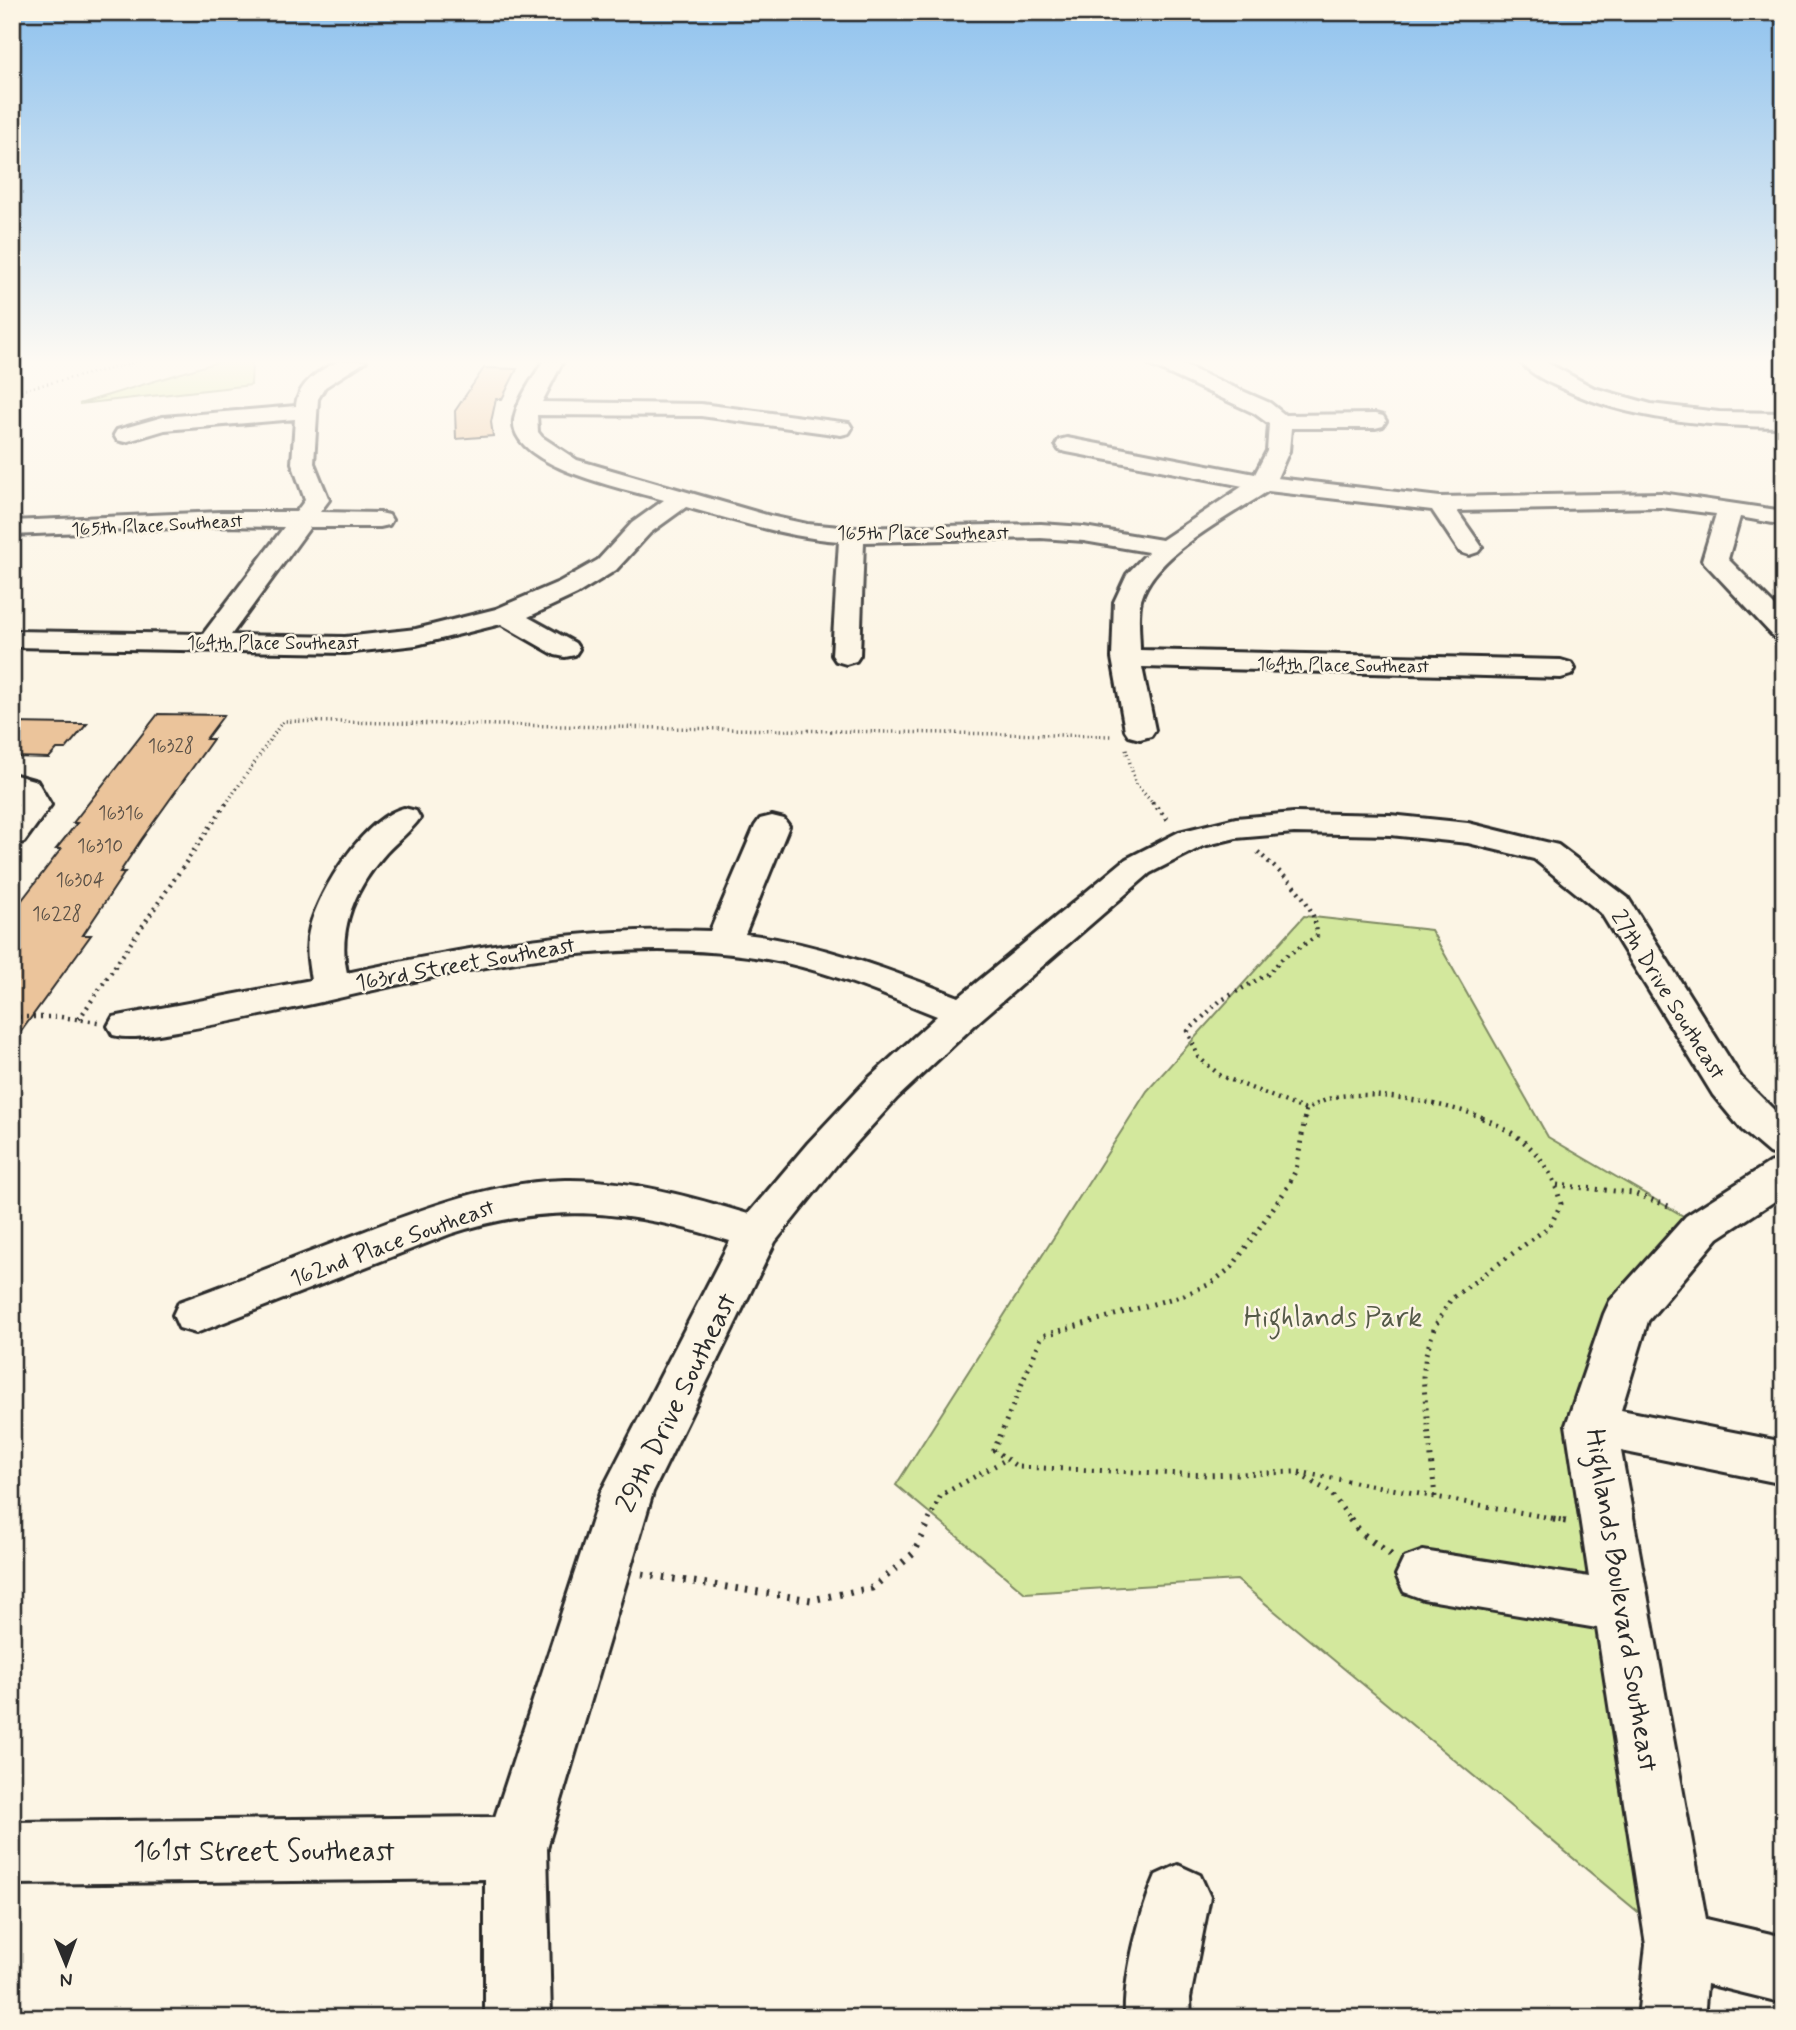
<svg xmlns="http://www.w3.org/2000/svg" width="1796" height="2030" viewBox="0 0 1796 2030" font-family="Mynerve,sans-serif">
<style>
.green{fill:#d3e89d;stroke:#7f8a64;stroke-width:2}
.building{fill:#ebc49b;stroke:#2b2b2b;stroke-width:2}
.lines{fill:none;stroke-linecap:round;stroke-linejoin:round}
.minor-casing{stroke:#2b2b2b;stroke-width:6}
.path-far4{stroke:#2b2b2b;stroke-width:2.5;stroke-dasharray:1 3.5;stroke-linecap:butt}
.path-far3{stroke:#2b2b2b;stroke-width:3.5;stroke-dasharray:1 3.5;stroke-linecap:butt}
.path-far2{stroke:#2b2b2b;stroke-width:4.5;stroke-dasharray:2 5;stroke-linecap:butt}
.path-far1{stroke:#2b2b2b;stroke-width:5;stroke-dasharray:2 6;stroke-linecap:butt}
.path{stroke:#2b2b2b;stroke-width:7;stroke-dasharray:2.5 8;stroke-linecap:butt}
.minor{fill:#fcf5e5;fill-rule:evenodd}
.labels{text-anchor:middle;stroke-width:5;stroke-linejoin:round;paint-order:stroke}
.far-street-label{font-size:19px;fill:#2b2b2b;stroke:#fcf5e5}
.number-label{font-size:19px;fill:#5b5147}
.street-label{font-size:23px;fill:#2b2b2b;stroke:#fcf5e5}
.near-park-label{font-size:28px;fill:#555a48;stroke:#fcf5e5}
.near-street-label{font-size:28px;fill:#2b2b2b;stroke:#fcf5e5}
</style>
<rect width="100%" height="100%" fill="#fcf5e5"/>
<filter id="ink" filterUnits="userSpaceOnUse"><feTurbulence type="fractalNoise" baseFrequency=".0143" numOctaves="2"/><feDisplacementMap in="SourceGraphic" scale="14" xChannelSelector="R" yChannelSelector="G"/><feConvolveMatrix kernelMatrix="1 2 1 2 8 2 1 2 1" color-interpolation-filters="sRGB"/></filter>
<g filter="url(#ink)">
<path class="green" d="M221 361 252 362 251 385 79 404Z
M1304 916 1431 930 1548 1137 1702 1227 1692 1237 1591 1425 1678 1945 1237 1580 1025 1593 896 1485 1147 1091Z"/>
<path class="building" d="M484 368 517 369 502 399H496L491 422 493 436 456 439 455 411Z
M158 714 224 715 206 739H213L141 840 120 872H125L83 935H91L12 1044V913L61 849H56L77 823H73Z
M12 723 73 724H87L66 749H57L49 758 12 757Z"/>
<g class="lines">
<g class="minor-casing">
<path id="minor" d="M339 361H366L325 387 318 399 314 463 329 500 320 512 380 513 389 515 392 520 389 525 380 527H310L231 635 345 637 416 629 496 609 559 582 598 560 632 523 664 500C630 490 509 467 514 420 517 400 533 379 543 361H563L542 402 701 404 849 423 852 428 849 433 841 435 701 416 537 415 538 432 542 437 577 460 770 516 807 524 852 528 1041 524 1084 527 1162 540 1243 486 1067 452 1059 450 1056 445 1059 440 1067 438 1255 474 1267 451 1269 424 1254 413 1150 365 1147 361H1174L1270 403 1285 415 1375 414 1383 416 1386 421 1383 426 1375 428H1291L1289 451 1277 478 1440 497 1661 493 1784 511V525L1740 517 1728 559 1784 615V639L1774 637 1702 560 1716 514 1661 507 1457 511 1482 547 1478 552 1469 555 1460 552 1432 510 1268 491C1229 517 1154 554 1141 600 1137 615 1140 635 1140 650L1561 660 1571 663 1575 669 1571 675 1561 678 1142 667 1155 730 1151 736 1140 739 1129 736 1125 730 1112 658 1114 602 1127 574 1148 552 1084 541 1041 538 864 542 860 655 856 661 846 664 836 661 832 655 839 541C786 537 737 521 686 507L650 533 616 570 577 594 528 617 575 643 579 649 575 655 565 657 555 655 501 624 416 645 345 653 12 647V631L203 634 284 527 220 526 12 535V521L220 512H296L305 500 292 463 295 419 165 430 125 442 117 440 114 435 117 430 163 417 296 406C298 383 320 370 339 361Z
M1520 361H1544L1594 388 1651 404 1719 412 1784 413V427C1708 426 1630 421 1561 388 1547 382 1529 373 1520 361Z
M12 774 37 781 51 805 24 842 12 845V812L18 805 12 794Z
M404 808 416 811 420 818C411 831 397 841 386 853 356 886 337 928 347 973 467 947 586 926 710 931L755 826 760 819 772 816 784 819 789 826 745 934C819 943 890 970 959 997L1126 859 1179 832 1236 818 1294 813 1390 815 1468 823 1558 845 1628 898 1741 1077 1784 1120V1157L1769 1153 1742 1130 1713 1095 1601 913 1534 859 1468 843 1390 835 1294 833 1236 838 1203 846 1150 873 978 1022 897 1098 838 1163 775 1242 653 1492 547 1848 551 2018H485V1879L12 1884V1822L495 1817 601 1492 730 1241C632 1210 549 1201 450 1234L196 1333 179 1328 173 1315 179 1302C234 1282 289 1260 344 1239 415 1212 488 1182 565 1180 628 1179 688 1196 748 1214L808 1143 869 1078 937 1016C887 996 836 974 782 962 630 930 470 968 321 1002 271 1013 221 1024 171 1032 151 1035 132 1040 113 1035L108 1026 113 1017 311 980C308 962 305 945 310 927 320 889 364 818 404 808Z
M1784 1159V1195L1718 1238 1648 1321 1621 1410 1784 1442V1484L1621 1451 1706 1919 1784 1937V2003L1707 1984 1704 2018H1638L1646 1945 1597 1628 1423 1599 1404 1592 1396 1575 1404 1558 1423 1551 1589 1577 1566 1425 1604 1314 1610 1301 1686 1216 1769 1163Z
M1178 1865 1200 1875 1210 1897 1190 1998 1191 2018H1125C1123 1977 1140 1912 1156 1875Z"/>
</g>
<path class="path-far4" d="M12 392 143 361"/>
<path class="path-far3" d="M1126 749 1136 785 1154 804
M226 804 283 721 1112 736"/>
<path class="path-far2" d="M1152 802 1169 821
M1258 852C1283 876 1316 899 1317 936L1283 958 1268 974 1220 1001 1188 1031 1198 1057 1221 1076 1306 1110
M12 1017H61L98 1022
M79 1019 227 802
M1304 1119 1306 1110C1317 1104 1329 1097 1341 1096 1380 1091 1451 1105 1487 1119"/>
<path class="path-far1" d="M1305 1118 1296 1170 1285 1191 1232 1267 1210 1284 1184 1295 1042 1336 994 1450 1018 1467 1207 1475 1295 1472 1330 1492 1351 1520
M1557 1185 1633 1193 1674 1208
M1299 1472 1562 1520
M1435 1497 1423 1377 1426 1354 1435 1326 1451 1299 1550 1226 1561 1204C1550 1159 1524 1135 1482 1118
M929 1520 941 1495 1007 1459"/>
<path class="path" d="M1350 1519 1361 1533 1391 1555
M1553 1519 1566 1521
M642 1574 811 1600 872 1588 914 1553 930 1519"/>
<use href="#minor" class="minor"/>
</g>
</g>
<linearGradient id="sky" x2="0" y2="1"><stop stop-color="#8fc2ee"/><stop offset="0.56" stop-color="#fefaf3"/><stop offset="1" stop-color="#fefaf3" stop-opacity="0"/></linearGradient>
<rect width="1796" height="646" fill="url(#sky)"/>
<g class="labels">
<g class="far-street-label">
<text transform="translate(157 524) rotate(-3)" y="7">165th Place Southeast</text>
<text x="923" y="539">165th Place Southeast</text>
<text x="273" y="649">164th Place Southeast</text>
<text transform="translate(1343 664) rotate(1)" y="7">164th Place Southeast</text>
</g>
<g class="number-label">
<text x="171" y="752">16328</text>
<text x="121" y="819">16316</text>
<text x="100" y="852">16310</text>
<text x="80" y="886">16304</text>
<text x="57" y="920">16228</text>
</g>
<g class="street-label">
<text transform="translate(465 963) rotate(-10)" y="8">163rd Street Southeast</text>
<text transform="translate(1669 994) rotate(58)" y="8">27th Drive Southeast</text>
<text transform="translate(392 1242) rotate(-20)" y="8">162nd Place Southeast</text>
</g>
<g class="near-park-label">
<text x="1333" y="1326">Highlands Park</text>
</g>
<g class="near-street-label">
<text transform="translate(675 1402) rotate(-64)" y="10">29th Drive Southeast</text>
<text transform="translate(1623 1600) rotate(81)" y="10">Highlands Boulevard Southeast</text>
<text x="264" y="1860">161st Street Southeast</text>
</g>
</g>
<rect width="1796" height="2030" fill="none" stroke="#fcf5e5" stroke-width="42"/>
<rect x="21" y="21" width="1754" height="1988" fill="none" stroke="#2b2b2b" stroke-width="2.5" filter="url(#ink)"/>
<g transform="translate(66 1964) rotate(179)" stroke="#fcf5e5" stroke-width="5" paint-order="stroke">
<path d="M0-5L12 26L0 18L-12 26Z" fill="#2b2b2b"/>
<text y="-10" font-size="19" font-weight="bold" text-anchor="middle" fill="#2b2b2b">N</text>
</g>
</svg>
